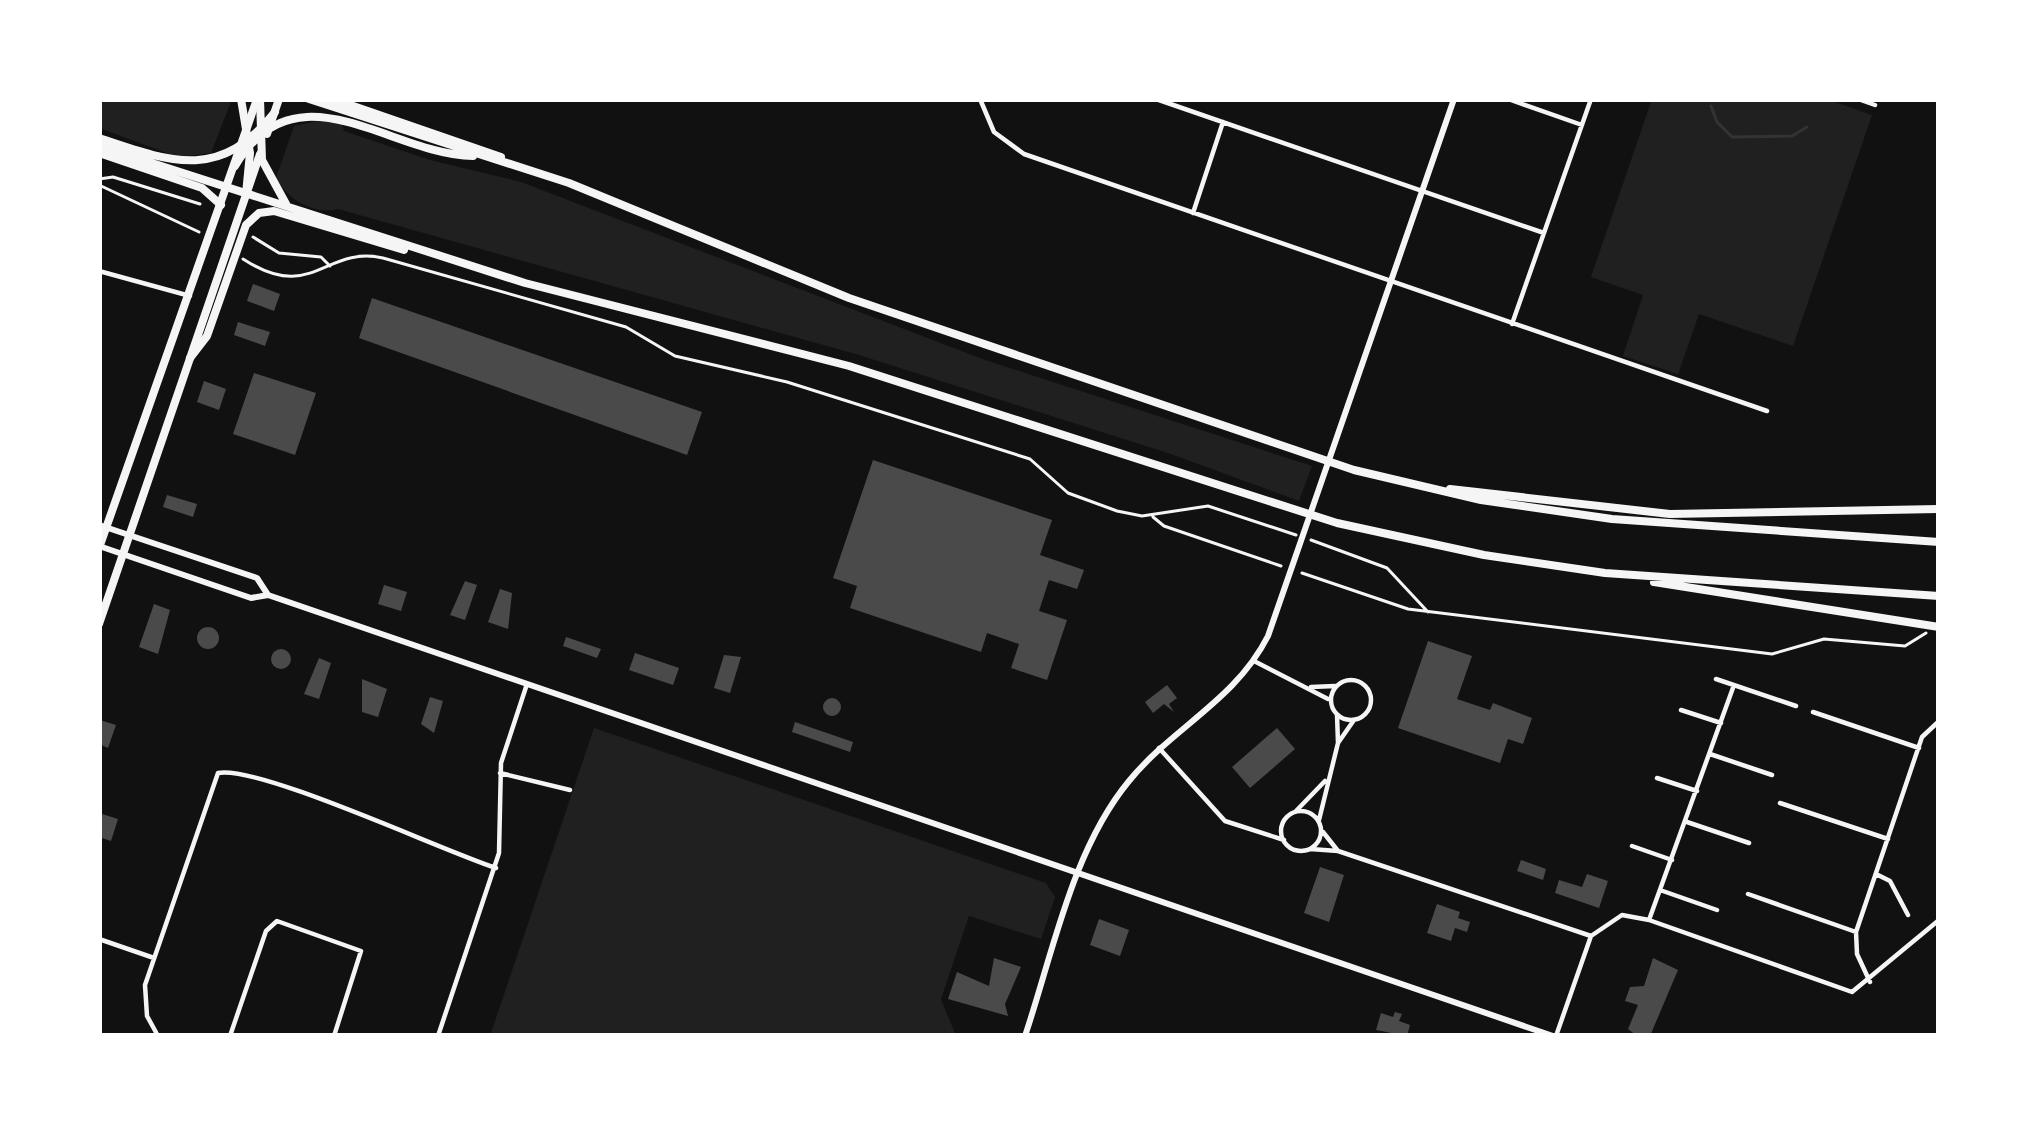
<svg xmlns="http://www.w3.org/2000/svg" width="2038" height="1135" viewBox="0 0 2038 1135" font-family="'Noto Sans',sans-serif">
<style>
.green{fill:#202020}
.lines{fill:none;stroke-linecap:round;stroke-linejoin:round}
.stream{stroke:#333;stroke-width:3}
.building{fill:#4a4a4a}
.path{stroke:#f5f5f5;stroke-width:3}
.minor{stroke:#f5f5f5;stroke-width:4.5}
.secondary{stroke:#f5f5f5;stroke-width:6}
.primary{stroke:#f5f5f5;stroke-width:8}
.trunk{stroke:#f5f5f5;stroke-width:8}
</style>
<rect width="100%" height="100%" fill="#111"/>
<path class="green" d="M99 99H232L211 153 178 157 99 128Z
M1652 99H1826L1872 115 1793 346 1699 314 1678 374 1623 356 1643 295 1591 277Z
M318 121 342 124 344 131 430 160 521 182 985 360 1312 466 1299 501 1168 453 859 355 338 209C314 215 288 200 276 178L294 126Z
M594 728 1046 883 1055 897 1041 939 969 916 941 999 956 1036H490Z"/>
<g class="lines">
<path class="stream" d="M1711 106 1717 122 1732 137 1792 136 1807 127"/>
</g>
<path class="building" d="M253 284 280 294 274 311 247 301Z
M372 298 702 412 687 455 359 338Z
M238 322 270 332 265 346 234 335Z
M254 373 316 393 295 455 233 434Z
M204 381 226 389 219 410 197 402Z
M873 460 1052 520 1040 555 1084 570 1077 589 1049 580 1039 611 1067 620 1047 680 1011 668 1019 644 987 633 981 652 850 608 857 586 833 578Z
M167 495 197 504 193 517 163 507Z
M465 581 477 585 465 620 450 615Z
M384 585 407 592 401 611 378 604Z
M500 589 512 593 508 629 488 622Z
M154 604 170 610 158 654 139 647Z
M197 638a11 11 0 1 1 22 0a11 11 0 1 1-22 0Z
M566 637 601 649 597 658 563 646Z
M1428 641 1472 656 1457 699 1490 710 1493 703 1532 718 1523 744 1508 739 1500 763 1398 728Z
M271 659a10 10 0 1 1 20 0a10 10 0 1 1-20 0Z
M635 653 679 668 673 685 629 670Z
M724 655 741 657 730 693 714 688Z
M319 658 331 663 319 699 304 694Z
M362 679 387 689 378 717 362 712Z
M1167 685 1177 698 1169 704 1174 712 1164 704 1153 713 1145 702Z
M430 697 443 701 434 733 421 724Z
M823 707a9 9 0 1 1 18 0a9 9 0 1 1-18 0Z
M100 720 116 725 108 748 99 744Z
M795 722 853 742 850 752 792 732Z
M1277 728 1295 749 1250 788 1232 767Z
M99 813 118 819 111 841 99 837Z
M1521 860 1546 869 1543 880 1517 871Z
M1320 867 1344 875 1329 922 1304 913Z
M1587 874 1608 881 1599 908 1555 893 1559 880 1582 887Z
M1437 904 1460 912 1458 918 1470 922 1467 932 1455 928 1451 941 1427 933Z
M1099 919 1129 930 1120 956 1090 945Z
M994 958 1021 967 1005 1004 1008 1016 948 999 957 972 989 986Z
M1653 958 1678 970 1650 1036H1637L1628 1029 1638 1005 1625 1001 1630 987 1644 986Z
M1395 1012 1402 1014 1399 1021 1410 1025 1407 1036 1376 1030 1381 1013 1393 1017Z"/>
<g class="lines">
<path class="path" d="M99 179 113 177 200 204
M99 185 199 232
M253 237 279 253 321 257 330 266
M243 259C313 304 324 245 383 258L626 327 675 356 787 382 1030 459 1068 493 1117 511 1142 516 1208 506 1296 535
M1153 517 1164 526 1281 566
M1311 540 1387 568 1428 612
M1302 573 1408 609 1772 654 1824 639 1905 646 1926 633"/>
<path class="minor" d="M922 99H950
M980 99 994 132 1024 154 1767 411
M1156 99 1544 233
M1508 99 1582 125
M1858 99 1875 105
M1193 213 1223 122
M99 271 190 296
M1512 324 1591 99
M1254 661 1328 699
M1716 679 1796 706
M1331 700a20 20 0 1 1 40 0a20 20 0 1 1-40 0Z
M1311 687 1335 686
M1681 710 1721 723
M1813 712 1919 748
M1337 715 1338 743
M1159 748 1225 821 1284 840
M1710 754 1772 775
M500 773 570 790
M1657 778 1697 791
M1780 803 1888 839
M1281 831a20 20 0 1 1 40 0a20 20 0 1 1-40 0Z
M1296 811 1325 781
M1319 820 1338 743 1354 720
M1687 822 1749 843
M1323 832 1338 851
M1632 846 1672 860
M1310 849 1338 851 1591 936
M1876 874 1890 881 1908 915
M1660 890 1717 910
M1748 894 1856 932
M1649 920 1734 685
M99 939 154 958
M1870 982 1857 954 1856 932 1922 737 1937 723
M158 1036 147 1016 145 985 218 773C259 765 443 851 496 868
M230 1036 266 931 277 921 361 951 334 1036
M438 1036 499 853 501 763 527 684
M1556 1036 1591 936 1622 915 1649 920 1852 992 1939 920"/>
<path class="secondary" d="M99 525 257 578 268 595
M99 546 251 598 268 595 1553 1036
M1025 1036C1053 953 1072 850 1129 781 1173 727 1235 701 1268 636L1454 99"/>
<path class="primary" d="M267 134 279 99
M99 548 257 99
M99 624 260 154"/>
<path class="trunk" d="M241 99 250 153 246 194
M260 99 262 160 286 204
M309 99 569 183 849 298 1354 470 1481 500 1612 519 1939 542
M333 99 501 157
M99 138C170 162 220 182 275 112
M99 146 525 283 849 366 1337 523 1484 555 1605 573 1939 596
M99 153 202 188 221 205
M235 166C296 62 391 155 473 156
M190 358 207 336 246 225 259 213 274 211 404 250
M1450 489 1670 514 1939 509
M1654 582 1939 627"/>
</g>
<rect width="2038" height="1135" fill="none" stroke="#ffffff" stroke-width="204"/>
</svg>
